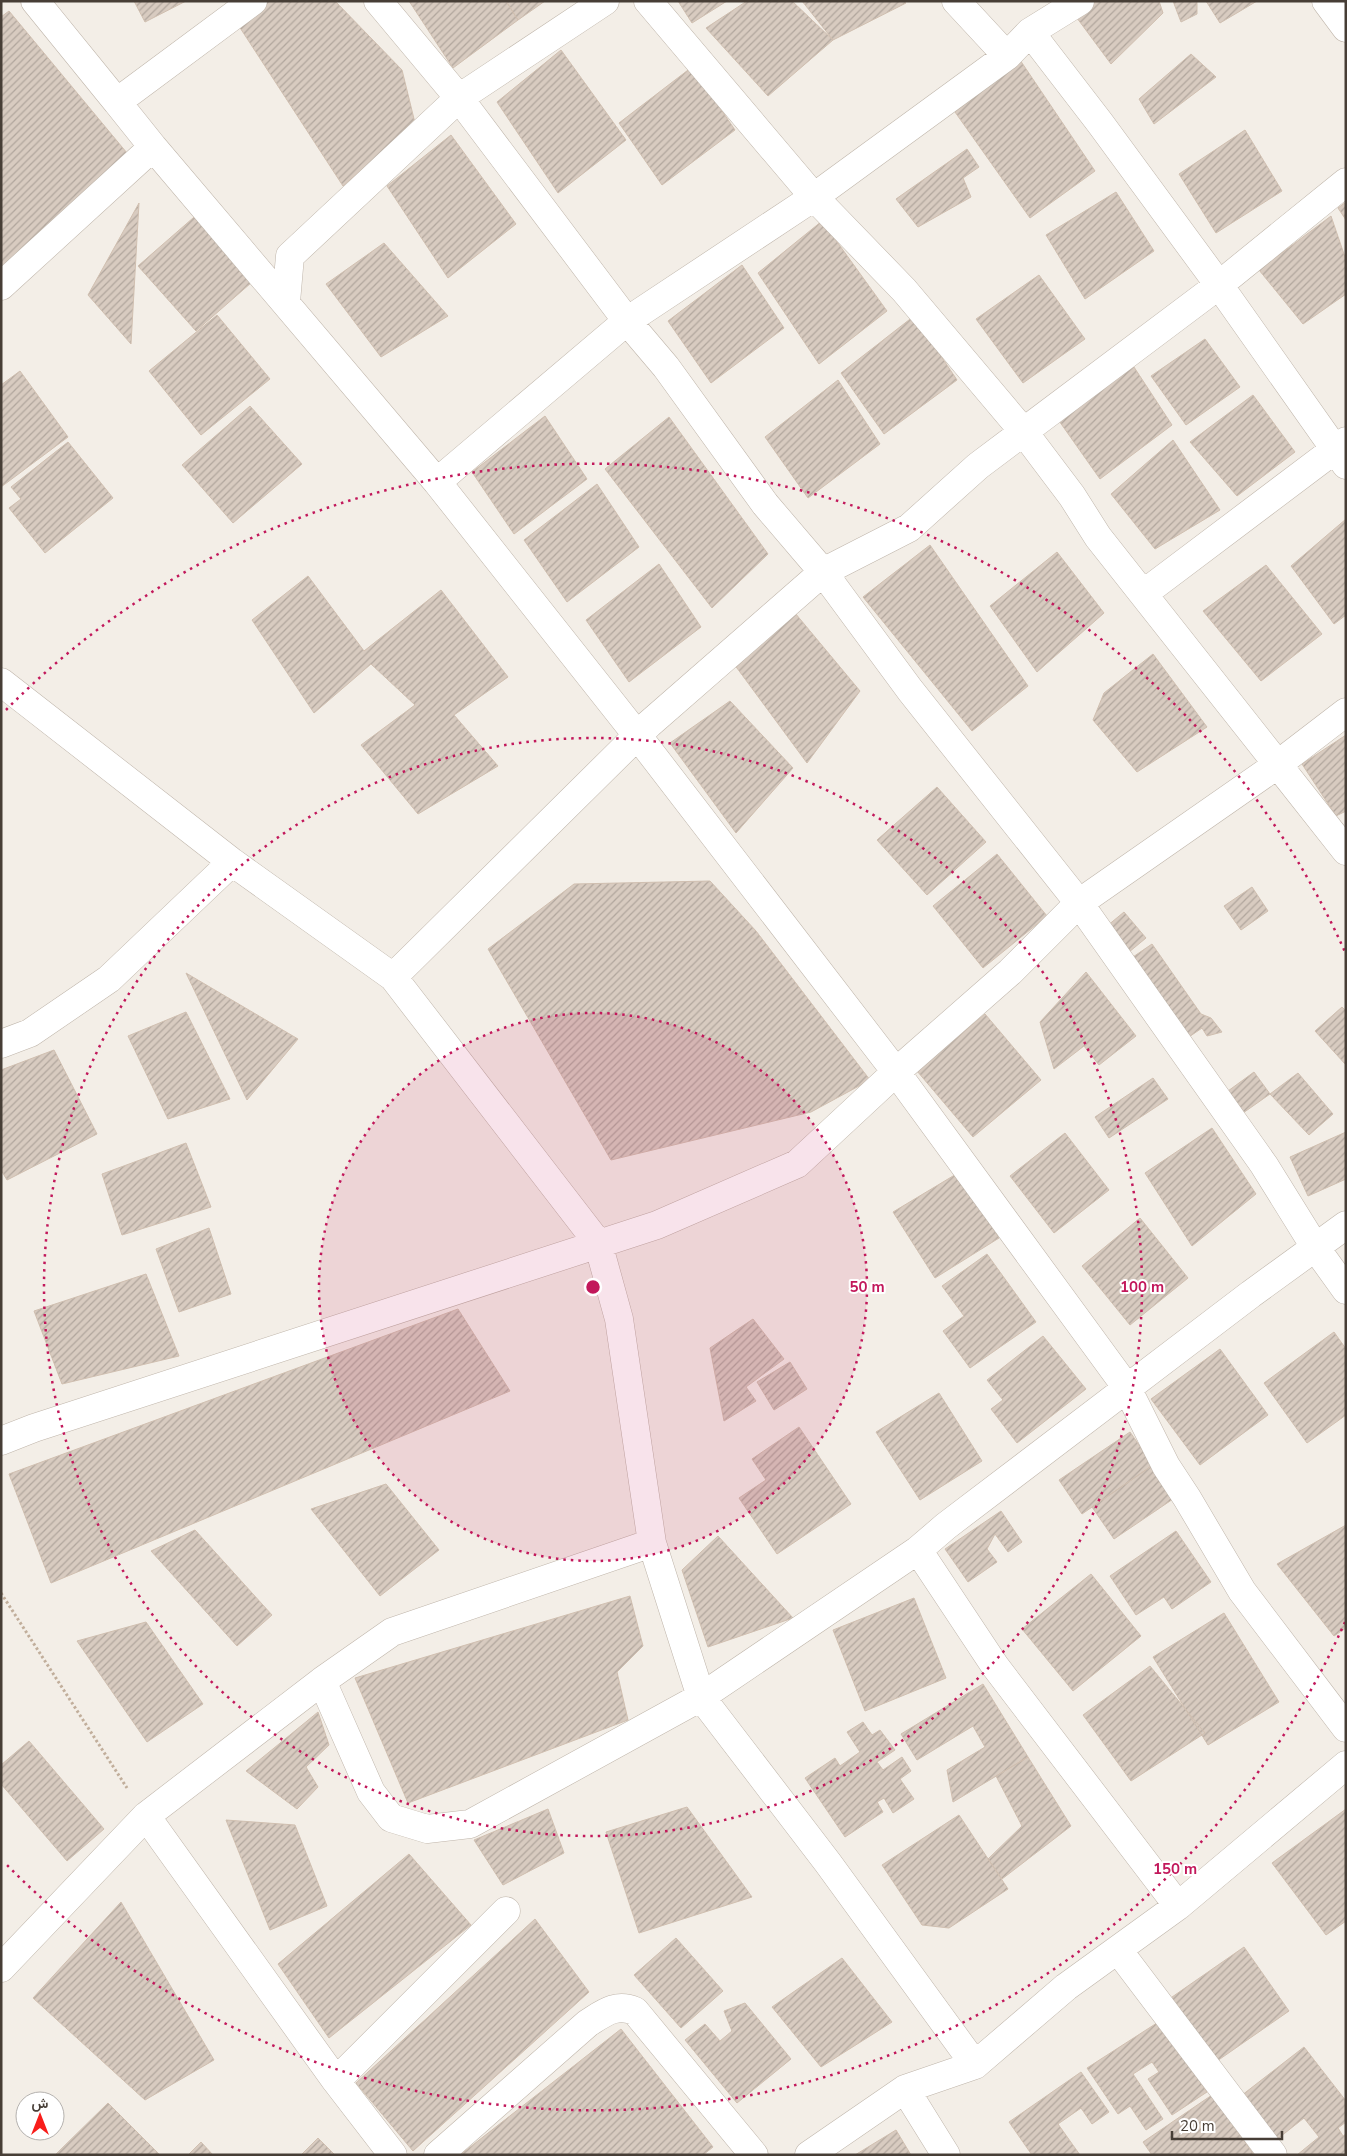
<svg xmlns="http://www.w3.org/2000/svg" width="1347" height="2156" viewBox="0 0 1347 2156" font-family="'Nunito Sans',Vazirmatn,sans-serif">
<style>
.building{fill:url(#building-hatch);stroke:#d0bfb0}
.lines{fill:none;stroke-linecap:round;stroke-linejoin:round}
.street-casing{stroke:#bfb5aa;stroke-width:29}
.path{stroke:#c1ae9b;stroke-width:3;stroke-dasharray:2.5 2.5;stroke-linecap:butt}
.street{stroke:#fff;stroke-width:28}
.ring{fill:none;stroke:#c2185b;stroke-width:2.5;stroke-dasharray:2.5 5}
.centre{fill:#c2185b;stroke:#fff;stroke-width:2.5}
.ring-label{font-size:15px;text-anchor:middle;font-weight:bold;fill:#c2185b;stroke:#fff;stroke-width:4;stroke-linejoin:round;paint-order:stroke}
</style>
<defs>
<pattern id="building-hatch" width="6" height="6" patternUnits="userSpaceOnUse" patternTransform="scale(1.25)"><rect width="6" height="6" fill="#d8cbc0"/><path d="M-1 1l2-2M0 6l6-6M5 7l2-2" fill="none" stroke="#b1a69d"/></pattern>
</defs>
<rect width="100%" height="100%" fill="#f3eee7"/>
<path class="building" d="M134 1H186L145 22Z
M253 1H335L402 70 415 123 343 186 233 17Z
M409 1H506L518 20 453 68Z
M506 1H545L518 20Z
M678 1H727L692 23Z
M747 1H792L833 40 768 96 706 28Z
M802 1H904L906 3 833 40Z
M1095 1H1159L1163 13 1111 64 1074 14Z
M1173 1H1197V14L1181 22Z
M1206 1H1257L1220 23Z
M9 11 127 153 1 269V17Z
M561 50 626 140 558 193 497 102Z
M1191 54 1216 77 1154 124 1139 99Z
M1020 60 1095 171 1030 218 955 112Z
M692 67 735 130 662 185 619 123Z
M1245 130 1282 191 1216 233 1179 174Z
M451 135 516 224 448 278 387 186Z
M967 149 979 167 963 178 971 197 918 227 896 199Z
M1116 192 1154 251 1085 299 1046 235Z
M1346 202V220L1338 208Z
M139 203 131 344 88 295Z
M201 211 259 276 196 331 138 266Z
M1331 216 1346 260V294L1303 324 1259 270Z
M822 221 887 311 819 364 758 273Z
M384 243 448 316 381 357 326 284Z
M742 265 784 328 711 383 668 321Z
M1039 275 1085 339 1023 383 976 319Z
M217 315 270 379 201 435 149 371Z
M914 316 957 380 884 434 841 373Z
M1205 339 1240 387 1186 425 1151 376Z
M1130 361 1172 425 1100 479 1057 418Z
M20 371 68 437 1 487V385Z
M838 380 880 444 808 498 765 437Z
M1253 395 1295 452 1237 496 1190 442Z
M250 406 302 464 233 523 182 465Z
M545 416 587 479 514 534 472 472Z
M669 417 768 554 712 608 605 469Z
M1173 440 1220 510 1155 549 1111 494Z
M68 442 113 498 45 553 9 508 21 499 11 487Z
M597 484 639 547 567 602 524 540Z
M1346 519V615L1334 624 1291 566Z
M930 545 1028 686 972 731 863 597Z
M1057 552 1104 613 1037 672 990 606Z
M659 564 701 627 629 682 586 620Z
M1266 565 1322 634 1261 681 1203 611Z
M308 576 364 651 441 590 508 677 454 715 498 766 418 814 361 745 415 705 371 664 314 713 252 620Z
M795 613 860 691 807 763 734 664Z
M1153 654 1207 727 1137 772 1093 720 1104 693Z
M730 701 793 768 736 833 670 743Z
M1346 735V811L1336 816 1302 764Z
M937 787 986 842 927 895 877 840Z
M997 854 1047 916 983 968 933 906Z
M710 881 756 931 870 1080 811 1112 611 1160 488 949 574 884Z
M1252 887 1268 911 1241 930 1224 906Z
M1124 912 1146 938 1123 957 1101 931Z
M1152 944 1201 1014 1211 1018 1222 1032 1207 1036 1202 1028 1186 1039 1130 959Z
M1086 972 1136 1036 1099 1065 1084 1046 1054 1069 1040 1022Z
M186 973 298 1039 247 1100Z
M1342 1007 1346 1011V1065L1315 1031Z
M186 1012 230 1099 168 1119 128 1036Z
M985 1014 1041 1080 973 1137 917 1071Z
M54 1050 97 1134 7 1180 1 1170V1070Z
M1254 1072 1270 1094 1243 1113 1228 1091Z
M1298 1073 1333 1114 1309 1135 1270 1094Z
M1153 1078 1168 1099 1109 1138 1095 1117Z
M1212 1128 1256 1194 1192 1246 1145 1173Z
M1346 1132V1179L1308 1196 1290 1157Z
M1065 1133 1109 1190 1054 1233 1010 1176Z
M186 1143 211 1207 122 1235 102 1174Z
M958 1173 999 1238 935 1278 893 1212Z
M1140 1218 1188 1278 1130 1325 1082 1266Z
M209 1228 231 1294 179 1312 156 1249Z
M987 1254 1036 1322 970 1368 943 1331 964 1316 942 1286Z
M146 1274 179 1356 62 1384 34 1311Z
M458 1309 510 1391 51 1583 9 1474Z
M753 1319 784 1359 746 1387 756 1401 724 1421 710 1348Z
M1334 1332 1346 1349V1415L1307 1443 1264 1383Z
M1043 1336 1086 1389 1017 1443 991 1409 1003 1400 987 1380Z
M1220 1349 1268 1415 1200 1465 1151 1399Z
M790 1362 807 1389 774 1410 757 1382Z
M939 1393 982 1461 920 1500 876 1432Z
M799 1427 851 1504 777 1554 739 1498 766 1480 752 1459Z
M1130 1432 1153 1465 1082 1514 1059 1480Z
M1153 1465 1176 1497 1114 1539 1092 1507Z
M386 1484 439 1550 380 1596 311 1509Z
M1001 1511 1022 1542 1008 1552 995 1534 987 1549 997 1562 968 1582 945 1549Z
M1346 1525V1628L1334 1636 1277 1564Z
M195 1530 272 1615 237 1646 151 1551Z
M1176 1531 1211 1582 1172 1609 1164 1597 1136 1615 1110 1576Z
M718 1536 793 1618 708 1647 682 1570Z
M1091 1574 1141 1636 1073 1691 1022 1629Z
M630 1596 643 1646 617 1672 628 1720 408 1803 355 1678Z
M914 1598 946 1678 865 1711 833 1630Z
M1224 1613 1279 1702 1208 1745 1153 1657Z
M146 1622 203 1704 147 1742 77 1641Z
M1150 1666 1205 1733 1131 1781 1083 1715Z
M983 1684 1028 1757 953 1802 947 1770 985 1747 973 1726 917 1760 901 1734Z
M318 1712 329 1745 306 1767 318 1787 297 1809 246 1771Z
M863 1722 872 1735 880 1730 895 1750 877 1762 883 1770 902 1757 911 1771 900 1779 914 1799 893 1813 884 1798 877 1802 883 1812 845 1837 805 1778 835 1758 840 1766 860 1752 847 1732Z
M29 1741 104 1829 67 1861 1 1784V1765Z
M1028 1757 1071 1826 1002 1879 988 1859 1022 1826 996 1776Z
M687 1807 752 1897 639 1933 606 1832Z
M548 1809 564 1853 503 1885 474 1840Z
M1346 1809V1921L1326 1935 1272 1863Z
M959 1815 1008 1889 949 1928 922 1925 882 1865Z
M226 1820 295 1825 327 1906 270 1930Z
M409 1854 471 1925 329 2038 278 1964Z
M121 1902 214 2060 145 2100 33 1998Z
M535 1919 589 1992 413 2151 356 2083Z
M676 1938 723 1991 681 2028 634 1975Z
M1244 1947 1289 2011 1207 2068 1162 2004Z
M842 1958 892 2022 821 2067 772 2007Z
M745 2003 791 2059 737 2103 685 2040 705 2024 720 2041 732 2031 724 2011Z
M1160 2021 1207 2092 1172 2115 1148 2079 1159 2072 1152 2062 1133 2074 1163 2119 1146 2130 1130 2106 1118 2114 1087 2068Z
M621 2029 713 2147 703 2155H460Z
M1304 2047 1346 2101V2122L1338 2128 1343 2136 1346 2134V2155H1297L1319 2137 1304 2118 1271 2144 1237 2099Z
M1081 2072 1109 2112 1092 2124 1081 2108 1058 2124 1080 2155H1032L1009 2122Z
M1212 2095 1254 2155H1152L1143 2142Z
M108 2103 160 2155H55Z
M896 2130 911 2155H855Z
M318 2138 335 2155H301Z
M201 2142 213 2155H188Z"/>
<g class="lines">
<g class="street-casing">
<path id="street" d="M35 1 117 102 253 1
M378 1 459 98 627 321 666 367 765 504 823 572 910 690 1079 903 1264 1165 1315 1247 1346 1290
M648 1 814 197 904 290 1023 431 1072 496 1098 537 1346 851
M956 1 1007 56
M1326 1 1346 28
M1030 32 1100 123 1219 285 1346 465
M117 102 153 147 437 482 637 735 896 1072 1127 1388 1166 1466 1187 1498 1242 1591 1346 1728
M1 286 153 147
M286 302 290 256 459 98 605 1
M437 482 627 321 814 197 1007 56 1030 32 1080 1
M1143 594 1346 441
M1 682 232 862 393 977 598 1243 619 1319 652 1543 701 1697 828 1863 975 2065 1066 1987 1178 1906 1346 1765
M393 977 649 724 823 572 909 528 978 466 1219 285 1346 182
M1 1044 30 1033 109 979 232 862
M1 1441 34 1428 657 1225 797 1164 896 1072 1010 972 1079 903 1277 765 1346 712
M918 1550 995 1666 1178 1906
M322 1681 371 1792 391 1818 427 1829 470 1824 701 1697 918 1550 946 1526 1251 1294 1346 1225
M146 1816 336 2081 393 2155
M1118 1950 1273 2155
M1 1968 146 1816 322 1681 392 1632 652 1543
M336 2081 506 1911
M905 2089 946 2155
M438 2155 588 2023C604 2013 616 2003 635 2011L754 2155
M809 2155 905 2089 975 2065"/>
</g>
<path class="path" d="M1 1593 127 1788"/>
<use href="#street" class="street"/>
</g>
<circle cx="593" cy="1287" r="274" fill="#c2185b" fill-opacity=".12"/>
<g class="ring">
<circle cx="593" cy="1287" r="274"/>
<circle cx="593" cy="1287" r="549"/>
<path d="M1345 1622A823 823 0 0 1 6 1864M6 710A823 823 0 0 1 1345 952"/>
</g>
<circle cx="593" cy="1287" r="8" class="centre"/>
<g class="ring-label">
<text x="867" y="1292">50 m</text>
<text x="1142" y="1292">100 m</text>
<text x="1175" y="1874">150 m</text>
</g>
<rect width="1347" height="2156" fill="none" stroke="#473e36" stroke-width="5"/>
<g transform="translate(40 2116)"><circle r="24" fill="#ffffff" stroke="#b5b2af"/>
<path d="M0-4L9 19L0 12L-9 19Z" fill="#f81d1a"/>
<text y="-8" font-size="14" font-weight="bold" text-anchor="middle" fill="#473e36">ش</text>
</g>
<path d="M1172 2131v8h110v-8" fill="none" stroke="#473e36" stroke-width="2.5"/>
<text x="1180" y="2131" font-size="15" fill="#473e36" stroke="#ffffff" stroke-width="4" paint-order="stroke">20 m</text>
</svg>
